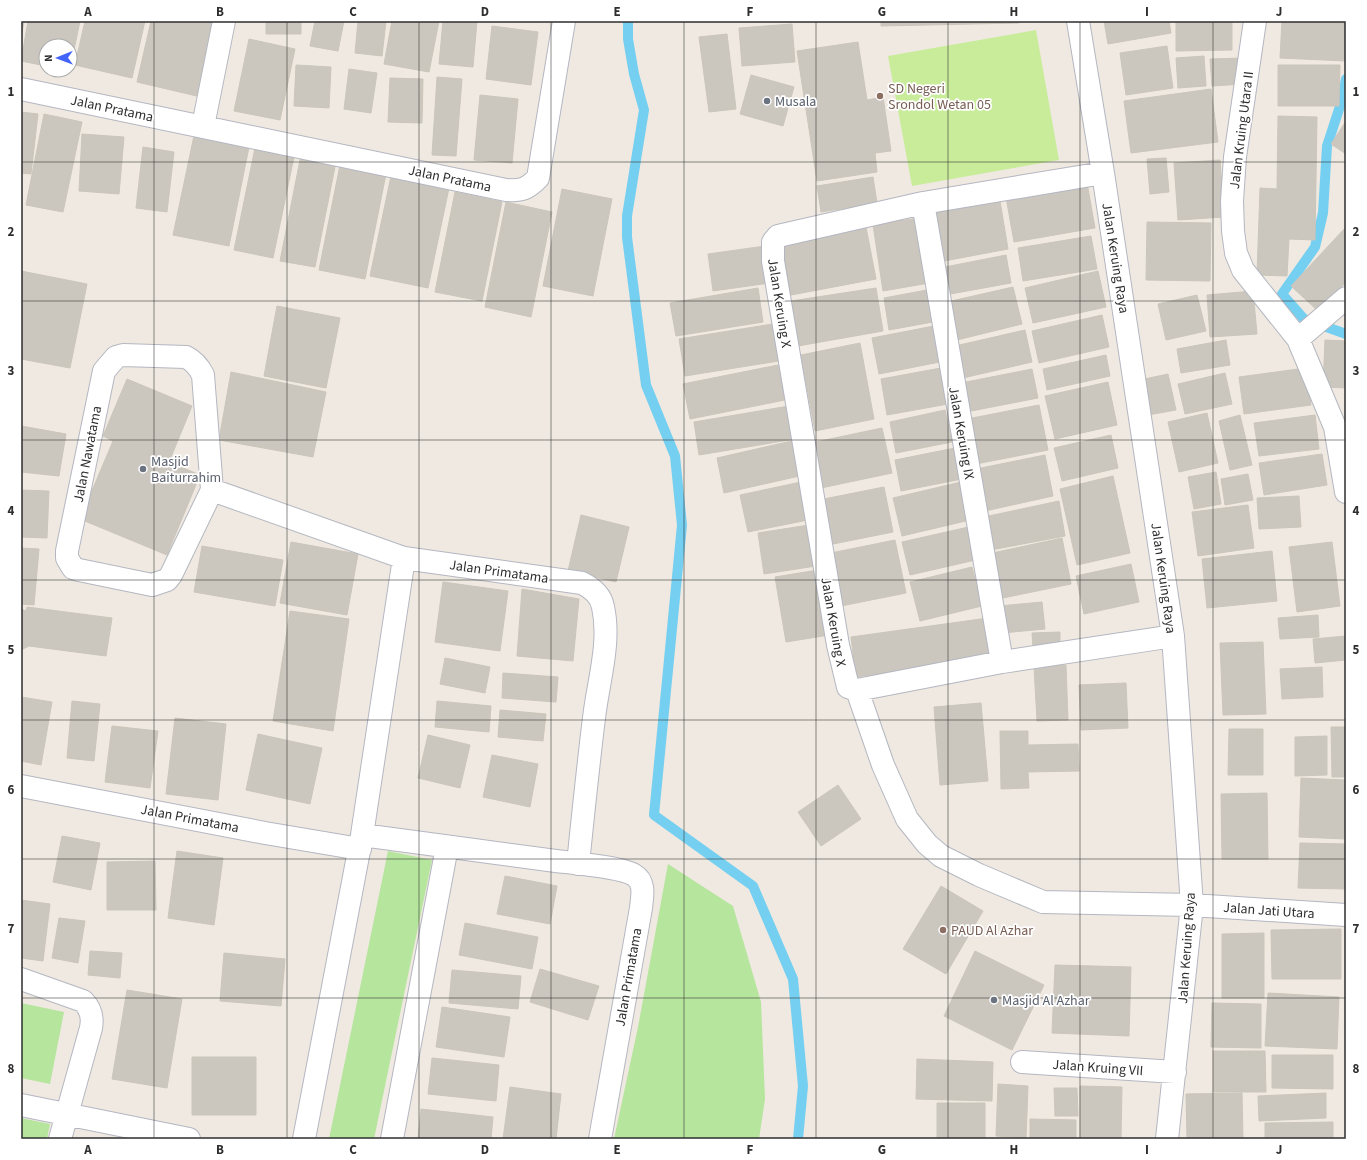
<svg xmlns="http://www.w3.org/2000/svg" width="1367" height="1160" viewBox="0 0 1367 1160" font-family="'Source Sans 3',sans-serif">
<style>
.green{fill:#b6e59e}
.pitch{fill:#c9ec9a}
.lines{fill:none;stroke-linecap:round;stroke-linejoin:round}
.stream{stroke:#75cff0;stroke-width:10}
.building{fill:#cbc7bf;stroke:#cbc5ba}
.street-casing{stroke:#b4b7c1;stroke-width:24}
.street{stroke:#fff;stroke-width:22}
.grid{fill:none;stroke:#2e2e2e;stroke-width:1;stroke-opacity:0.55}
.education-dot{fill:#8d6e63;stroke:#fff;stroke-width:1.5}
.worship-dot{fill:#6b7280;stroke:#fff;stroke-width:1.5}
.labels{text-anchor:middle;stroke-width:3.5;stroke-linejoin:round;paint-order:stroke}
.education-label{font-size:14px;fill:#785e54;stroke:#fff;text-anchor:start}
.worship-label{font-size:14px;fill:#5b616d;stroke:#fff;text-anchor:start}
.street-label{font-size:14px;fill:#2e2e2e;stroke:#fff}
.neatline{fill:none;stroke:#2e2e2e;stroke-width:1.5}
.grid-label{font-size:13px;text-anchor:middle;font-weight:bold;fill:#2e2e2e}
</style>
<rect width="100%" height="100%" fill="#efe9e1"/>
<path class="green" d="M388 851 432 860 374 1139H329Z
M668 864 733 906 761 1002 765 1099 759 1139H614L638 1027Z
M21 1003 64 1012 50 1084 21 1078Z
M21 1118 50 1124 47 1139H21Z"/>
<path class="pitch" d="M1036 30 1059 160 912 186 888 56Z"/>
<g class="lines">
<path class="stream" d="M628 21V39L634 74 644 110 627 216V237L646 385 675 456 682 525 654 815 753 886 793 979 803 1086 798 1139
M1346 79 1342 100 1327 146 1323 213 1315 247 1282 294 1304 319 1346 334"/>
</g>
<path class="building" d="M21 21H24L21 39Z
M28 21H80L70 69V46H46V66L21 61Z
M85 21H145L132 78 75 65Z
M151 21H211L218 23 201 97 137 82Z
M266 21H301V34H266Z
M315 21H344L338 51 310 46Z
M358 21H386L382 56 355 53Z
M392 21H439L429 72 384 64Z
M443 21H477L473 67 439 64Z
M881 21H1019V23L881 26Z
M1104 21H1169L1171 33 1108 44Z
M1176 21H1232V50L1176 51Z
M1282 21 1346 23V61L1280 58Z
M792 24 795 62 742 66 739 28Z
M492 26 538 32 531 85 486 79Z
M727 34 736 109 709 112 699 37Z
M249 39 295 49 280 120 234 111Z
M858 42 867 100 883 97 891 151 875 153 877 172 817 181 797 51Z
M1167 46 1173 88 1126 95 1120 53Z
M1204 56 1206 86 1178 88 1176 58Z
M1243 58 1244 84 1212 86 1210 59Z
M296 65 331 67 329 108 294 106Z
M1278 65H1340L1339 106H1278Z
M349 69 377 73 371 113 344 109Z
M751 75 794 87 783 126 740 114Z
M437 77 462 79 456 156 432 155Z
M390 78 423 79 422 123 388 122Z
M1211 89 1218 142 1131 153 1124 101Z
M480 95 518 99 512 163 474 160Z
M21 112 38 114 31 174 21 173Z
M44 114 82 122 63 212 26 205Z
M1278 116 1317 117 1315 240 1289 239 1287 276 1257 275 1260 188 1277 189Z
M1346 121V154L1331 144Z
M195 131 250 142 229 246 173 235Z
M82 134 124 137 119 194 79 191Z
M143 147 174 152 167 212 136 208Z
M255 148 294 157 273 258 234 250Z
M301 155 336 162 315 267 280 261Z
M1166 158 1169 192 1150 194 1147 159Z
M1220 160 1224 217 1178 220 1174 163Z
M340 165 386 174 365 279 319 270Z
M391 176 449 188 428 288 370 276Z
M873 177 877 203 821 212 817 186Z
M1087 183 1095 228 1014 242 1006 197Z
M562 189 612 199 593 296 543 286Z
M455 192 502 202 482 301 435 292Z
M1000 201 1008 249 939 262 930 214Z
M506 202 552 212 531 317 485 307Z
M919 218 929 283 883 291 873 225Z
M1147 222 1211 223 1210 281 1146 280Z
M866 227 876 279 791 295 781 243Z
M1346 227V282L1318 311 1291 286Z
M1091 236 1097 269 1023 281 1018 248Z
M765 246 770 283 713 291 708 254Z
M1006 255 1011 283 945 295 940 268Z
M21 271 87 284 70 368 21 359Z
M1098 271 1106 307 1033 323 1025 288Z
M1013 287 1022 324 957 340 947 302Z
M758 288 763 322 676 336 670 303Z
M876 288 883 331 798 346 791 301Z
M932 289 938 321 889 330 884 298Z
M1253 291 1257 334 1210 337 1207 295Z
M1197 295 1206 331 1166 340 1158 304Z
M277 306 340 318 326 388 264 376Z
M1102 315 1109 347 1039 363 1032 331Z
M779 323 785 360 685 376 679 339Z
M939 325 945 361 879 374 872 338Z
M1025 330 1032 362 963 378 955 346Z
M1226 340 1230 365 1181 373 1177 349Z
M1325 340 1346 341V388L1323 387Z
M860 343 874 419 815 431 801 355Z
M1106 355 1110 376 1047 390 1043 369Z
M778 365 785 400 690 419 683 384Z
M941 368 948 404 887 415 881 379Z
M1306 368 1311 405 1244 414 1239 377Z
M1032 369 1038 398 966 412 961 383Z
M231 372 326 392 313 457 219 440Z
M1225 373 1232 404 1185 414 1178 384Z
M1168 374 1176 410 1148 415 1140 380Z
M127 379 192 406 169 462 200 475 167 555 80 519 113 441 103 436Z
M1108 382 1117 425 1055 439 1045 396Z
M1039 405 1048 450 976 464 967 419Z
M789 406 795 439 699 455 694 422Z
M945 410 952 442 896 453 890 422Z
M1207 413 1218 463 1179 472 1168 422Z
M1240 415 1252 465 1230 470 1219 421Z
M1315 415 1319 449 1259 456 1254 423Z
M21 426 66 434 59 476 21 472Z
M882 428 892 473 821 488 811 443Z
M1111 435 1118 468 1062 481 1054 448Z
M796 440 804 475 724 493 717 458Z
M955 448 962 479 901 491 895 460Z
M1322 454 1327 485 1264 495 1259 463Z
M1045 455 1053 496 985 511 976 469Z
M1216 472 1221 504 1194 509 1188 477Z
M1248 474 1253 500 1225 505 1221 479Z
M1113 476 1130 553 1077 565 1060 489Z
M801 482 808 520 748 532 740 495Z
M961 482 970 520 902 536 893 498Z
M884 487 893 532 833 544 824 499Z
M21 490 49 491 47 538 21 537Z
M1299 496 1301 527 1259 529 1257 498Z
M1059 501 1065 536 991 550 984 517Z
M1248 505 1254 548 1198 556 1192 512Z
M581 515 629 527 616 582 568 571Z
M809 525 816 566 764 574 758 533Z
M973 526 980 559 910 575 902 542Z
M1062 538 1071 584 998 599 988 554Z
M895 540 906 593 841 606 831 553Z
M291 542 358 554 347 615 280 603Z
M1332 542 1340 606 1297 612 1289 547Z
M202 546 283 560 275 606 194 592Z
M21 548 39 549 34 605 21 604Z
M1272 551 1277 601 1207 608 1202 559Z
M1131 564 1139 602 1084 614 1076 576Z
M972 567 982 606 920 621 910 582Z
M818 570 829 635 786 642 775 577Z
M443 582 508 591 500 651 435 642Z
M522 589 579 599 573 661 517 656Z
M1042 602 1045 629 1002 633 999 606Z
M27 607 112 618 106 656 29 646 21 650V609L26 611Z
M290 611 349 619 333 731 273 721Z
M1318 615 1319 637 1280 639 1278 618Z
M988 618 993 658 856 677 851 637Z
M1060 632V647L1033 648 1032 633Z
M1346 636V660L1315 663 1313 639Z
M1263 642 1266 714 1223 715 1220 643Z
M445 658 490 667 485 693 440 684Z
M1066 665 1068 720 1037 721 1034 667Z
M1322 667 1323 697 1282 699 1280 669Z
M503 673 558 677 556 702 502 698Z
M1126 683 1128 728 1081 730 1079 685Z
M21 697 52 702 41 765 21 761Z
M72 701 100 704 94 761 67 758Z
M437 701 491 706 489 732 435 727Z
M981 703 988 781 940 785 934 707Z
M500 710 546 714 543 741 498 737Z
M175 718 226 724 218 800 166 794Z
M112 726 158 731 150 788 105 782Z
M1331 727H1346V777H1332Z
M1229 729H1263V775H1228Z
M1000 731H1028V745L1078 744 1079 771 1028 772 1029 788 1001 789Z
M258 734 322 748 310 804 246 790Z
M428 735 470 745 460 788 418 778Z
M1327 736V775L1295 776V737Z
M492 755 538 764 530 807 483 797Z
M1301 778 1346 780V839L1299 837Z
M838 785 861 819 821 846 798 812Z
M1267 793 1268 859H1222L1221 794Z
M62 836 100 843 91 890 53 882Z
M1300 843 1346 844V889L1298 888Z
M177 851 223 858 214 925 168 918Z
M155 861 156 910H107V862Z
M505 876 557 886 550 924 497 914Z
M941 886 983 911 946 974 903 949Z
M21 900 50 904 43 961 21 958Z
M59 918 85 921 78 963 52 958Z
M465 923 538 937 532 969 459 955Z
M1341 929V979H1272L1271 930Z
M1264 933V998H1222V934Z
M90 951 122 953 120 978 88 975Z
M975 951 1044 985 1012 1050 944 1016Z
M224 953 285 959 281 1006 220 1001Z
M1055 965 1131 967 1129 1036 1052 1033Z
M540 969 599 986 588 1020 530 1002Z
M452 970 521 976 518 1009 449 1003Z
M127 990 182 999 167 1088 112 1079Z
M1268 993 1339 997 1337 1049 1265 1046Z
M1212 1003 1261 1004V1048L1211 1047Z
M442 1007 510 1017 504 1057 436 1047Z
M1213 1051H1265L1266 1092H1213Z
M1272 1055H1333V1089L1272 1088Z
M192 1057H256V1115H192Z
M432 1058 499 1065 496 1101 428 1094Z
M917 1059 993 1062 992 1101 916 1099Z
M998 1084 1028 1086 1026 1138 996 1136Z
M1080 1086 1122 1087 1121 1139H1080Z
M510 1087 561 1094 556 1139H503Z
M1054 1088H1077L1078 1116H1055Z
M1242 1093 1243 1139H1187L1186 1094Z
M1326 1093V1118L1259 1121 1258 1096Z
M937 1103H985V1138H937Z
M421 1109 493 1117 491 1139H418Z
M1030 1119 1076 1120V1139H1030Z
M1333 1122V1139H1265V1123Z"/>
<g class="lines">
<g class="street-casing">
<path id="street" d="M1078 21 1103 173 1173 636 1192 905 1167 1139
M1255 21 1235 157 1232 201 1233 231 1236 253 1243 270 1298 339 1335 427 1346 492
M21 89 506 190C522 191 527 189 538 178L564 21
M203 126 224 21
M1103 173 923 203 778 236 773 242V261L838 645 848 687 857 690 1002 662 1173 636
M923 203 1002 662
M1298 339 1346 298
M123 355 186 357C194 361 199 367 203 375L212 490 171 575 167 580 152 585 79 570 73 568 67 558V551L104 371 116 357Z
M212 490 404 558 582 583C592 588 601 595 603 607 611 643 598 682 594 718 588 767 583 815 578 864
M857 690 883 765 907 819 927 844 941 856 979 875 1043 902 1192 905 1346 915
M21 786 265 833 360 849
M362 835C427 844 491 852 556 861 572 863 621 867 634 875 646 882 642 897 641 908L600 1139
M21 979 83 1001C91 1009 93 1017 91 1028L60 1139
M1022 1062 1175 1072
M21 1105 189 1139
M304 1139 362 835 404 558
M392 1139 447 847"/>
</g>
<use href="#street" class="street"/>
</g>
<path class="grid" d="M154 21V1139M287 21V1139M419 21V1139M551 21V1139M684 21V1139M816 21V1139M948 21V1139M1080 21V1139M1213 21V1139M21 162H1346M21 301H1346M21 440H1346M21 580H1346M21 720H1346M21 859H1346M21 998H1346"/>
<g class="education-dot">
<circle cx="880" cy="96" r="4"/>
<circle cx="943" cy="930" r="4"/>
</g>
<g class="worship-dot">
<circle cx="767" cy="101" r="4"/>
<circle cx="143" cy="469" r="4"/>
<circle cx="994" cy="1000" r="4"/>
</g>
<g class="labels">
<g class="education-label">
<text x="888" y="93">SD Negeri<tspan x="888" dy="16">Srondol Wetan 05</tspan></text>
<text x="951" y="935">PAUD Al Azhar</text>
</g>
<g class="worship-label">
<text x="775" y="106">Musala</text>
<text x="151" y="466">Masjid<tspan x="151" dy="16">Baiturrahim</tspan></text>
<text x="1002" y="1005">Masjid Al Azhar</text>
</g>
<g class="street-label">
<text transform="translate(112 108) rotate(12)" y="5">Jalan Pratama</text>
<text transform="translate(1241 130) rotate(-83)" y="5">Jalan Kruing Utara II</text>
<text transform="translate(450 178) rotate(12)" y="5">Jalan Pratama</text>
<text transform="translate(1116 258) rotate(81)" y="5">Jalan Keruing Raya</text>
<text transform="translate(780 303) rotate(81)" y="5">Jalan Keruing X</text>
<text transform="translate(962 433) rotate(80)" y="5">Jalan Keruing IX</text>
<text transform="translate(87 454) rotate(-79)" y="5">Jalan Nawatama</text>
<text transform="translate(499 571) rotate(8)" y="5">Jalan Primatama</text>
<text transform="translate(1164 578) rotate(82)" y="5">Jalan Keruing Raya</text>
<text transform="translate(834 622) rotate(80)" y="5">Jalan Keruing X</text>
<text transform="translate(190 818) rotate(11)" y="5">Jalan Primatama</text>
<text transform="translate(1269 910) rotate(4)" y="5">Jalan Jati Utara</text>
<text transform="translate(1186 948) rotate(-86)" y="5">Jalan Keruing Raya</text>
<text transform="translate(628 977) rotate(-80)" y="5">Jalan Primatama</text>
<text transform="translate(1098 1067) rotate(4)" y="5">Jalan Kruing VII</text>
</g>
</g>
<rect width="1367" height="1160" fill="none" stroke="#ffffff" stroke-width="44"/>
<g transform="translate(58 58) rotate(269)"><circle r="19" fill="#ffffff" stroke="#ababab"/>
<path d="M0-3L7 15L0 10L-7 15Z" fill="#4264fb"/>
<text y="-6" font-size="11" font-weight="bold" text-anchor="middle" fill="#2e2e2e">N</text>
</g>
<rect x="22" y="22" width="1323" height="1116" class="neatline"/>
<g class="grid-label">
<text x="88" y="16">A</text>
<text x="220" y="16">B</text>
<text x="353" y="16">C</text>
<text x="485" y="16">D</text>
<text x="617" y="16">E</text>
<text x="750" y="16">F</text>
<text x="882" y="16">G</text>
<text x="1014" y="16">H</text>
<text x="1147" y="16">I</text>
<text x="1279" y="16">J</text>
<text x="11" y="96">1</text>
<text x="1356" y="96">1</text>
<text x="11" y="236">2</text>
<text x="1356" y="236">2</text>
<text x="11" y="375">3</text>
<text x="1356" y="375">3</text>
<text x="11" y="515">4</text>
<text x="1356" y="515">4</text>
<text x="11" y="654">5</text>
<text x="1356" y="654">5</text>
<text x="11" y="794">6</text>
<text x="1356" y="794">6</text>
<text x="11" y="933">7</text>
<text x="1356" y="933">7</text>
<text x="11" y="1073">8</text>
<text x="1356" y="1073">8</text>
<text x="88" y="1154">A</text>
<text x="220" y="1154">B</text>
<text x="353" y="1154">C</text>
<text x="485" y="1154">D</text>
<text x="617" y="1154">E</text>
<text x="750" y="1154">F</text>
<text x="882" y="1154">G</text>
<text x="1014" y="1154">H</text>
<text x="1147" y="1154">I</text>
<text x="1279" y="1154">J</text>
</g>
</svg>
